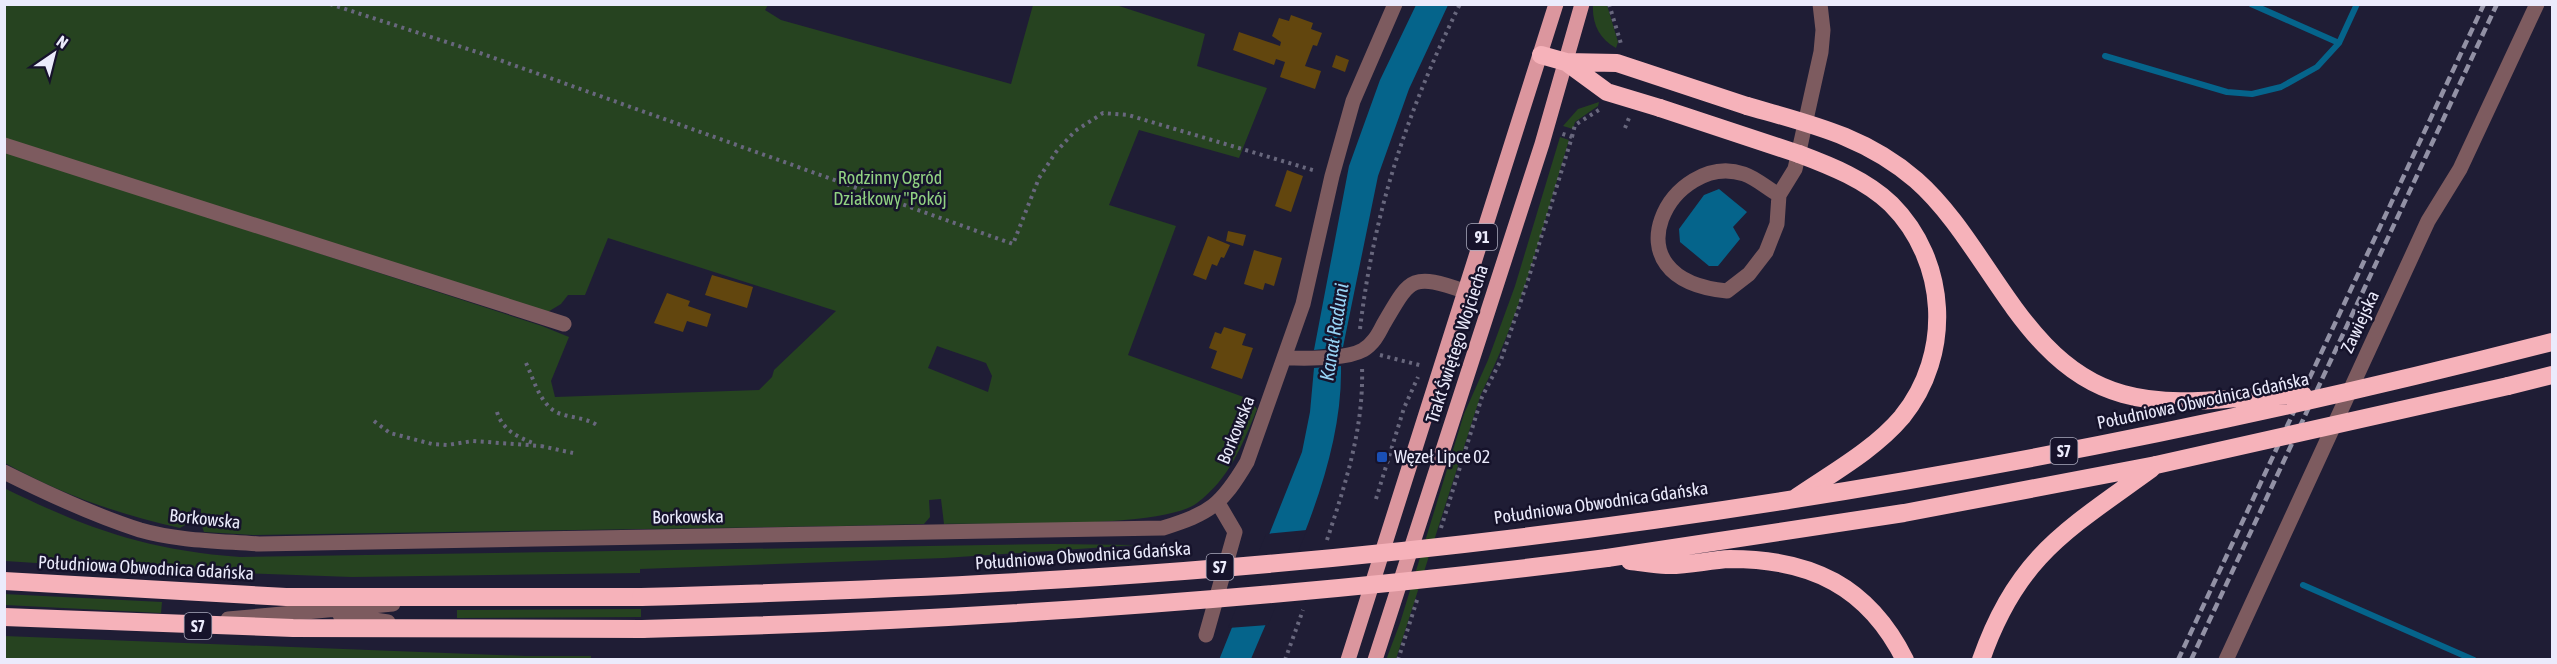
<svg xmlns="http://www.w3.org/2000/svg" width="2557" height="664" viewBox="0 0 2557 664" font-family="'Asap Condensed',sans-serif">
<style>
.green{fill:#264320;fill-rule:evenodd}
.water{fill:#05648b}
.pier{fill:#1f1d35}
.lines{fill:none;stroke-linecap:round;stroke-linejoin:round}
.stream{stroke:#05648b;stroke-width:6}
.building{fill:#62460e}
.path{stroke:#68677d;stroke-width:4;stroke-dasharray:3 4.5;stroke-linecap:butt}
.minor{stroke:#7d5b5f;stroke-width:15}
.major{stroke:#db969e;stroke-width:15}
.highway{stroke:#f6b2ba;stroke-width:18}
.rail{stroke:#9291a5;stroke-width:4.5;stroke-dasharray:9 4.5;stroke-linecap:butt}
.highway-bridge{stroke:#f6b2ba;stroke-width:18}
.transit-dot{fill:#1a4fb4;stroke:#16132b;stroke-width:2}
.labels{text-anchor:middle;stroke-width:5;stroke-linejoin:round;paint-order:stroke}
.shield{fill:#16132b;stroke:#abaabd;stroke-width:1.5}
.shield-label{font-size:16px;font-weight:bold;fill:#ebebfc}
.park-label{font-size:18px;fill:#91d282;stroke:#16132b}
.street-label{font-size:18px;fill:#ebebfc;stroke:#16132b}
.poi-label{font-size:18px;fill:#ebebfc;stroke:#16132b;text-anchor:start}
.water-label{font-size:20px;font-style:italic;fill:#97d2f4;stroke:#16132b}
</style>
<rect width="100%" height="100%" fill="#1f1d35"/>
<path class="green" d="M5 5H768L765 10 781 20 1011 84 1033 5H1116L1205 34 1197 66 1267 88 1239 158 1139 130 1109 205 1176 226 1128 355 1249 399 1257 409C1242 446 1229 479 1197 503 1163 529 993 523 944 524L941 499 929 500 930 517 924 524 841 526 253 535 204 532 201 524V509L192 507 187 524 180 528C120 515 58 493 5 463V151L542 326 569 337 551 381 555 397 759 390 772 377 774 370 836 311 608 238 585 295H568L561 304 546 313 5 139ZM937 346 986 363 992 376 988 392 928 368Z
M1593 5H1607L1618 42 1616 48C1599 39 1592 23 1593 5Z
M1599 102 1598 106 1575 122 1573 129 1563 126 1578 109Z
M1560 137 1569 140C1543 226 1521 314 1481 394L1396 659 1386 660 1400 623 1464 414 1488 360 1515 286Z
M4 488C88 529 146 550 240 557L1053 544 1136 545 944 558 640 569V573L352 577 130 569 5 561Z
M4 594 162 602 161 613 5 605Z
M641 609V617L457 618V610Z
M4 636 526 656H591V659L5 660Z"/>
<path class="water" d="M1416 5H1448L1409 89 1378 176 1343 347 1314 350 1349 166 1380 80Z
M1719 189 1747 212 1733 227 1740 239 1718 266H1709L1680 242 1679 229 1704 195Z
M1341 366C1343 466 1289 568 1251 659L1219 660 1302 452 1310 412 1314 368Z"/>
<path class="pier" d="M1307 530 1268 625 1228 628 1266 534Z"/>
<g class="lines">
<path class="stream" d="M2251 4 2339 43
M2105 56 2227 92 2252 94 2281 87 2317 67 2339 43 2357 4
M2303 585 2474 660"/>
</g>
<path class="building" d="M1291 15 1313 23 1311 29 1322 33 1317 46 1313 45 1305 66 1321 71 1315 89 1280 77 1285 62 1276 59 1274 65 1233 50 1239 32 1280 46 1281 42 1272 36 1279 18 1289 21Z
M1336 55 1349 60 1345 72 1332 67Z
M1287 170 1303 176 1291 212 1275 206Z
M1228 231 1246 235 1243 246 1226 241Z
M1208 236 1230 245 1224 258 1221 257 1217 266 1212 264 1206 280 1193 275Z
M1254 250 1282 258 1274 286 1265 283 1263 290 1244 284Z
M712 275 753 287 747 308 705 295Z
M667 293 690 301 688 306 711 314 707 327 687 321 683 332 654 323Z
M1224 327 1246 334 1242 345 1253 348 1242 379 1211 368 1217 351 1209 348 1215 332 1221 334Z"/>
<g class="lines">
<path class="path" d="M330 4 480 53 1013 244 1039 178 1056 152 1075 131 1103 113 1128 115 1316 171
M1609 4 1622 47
M1625 128 1629 118
M1572 137 1575 125 1602 108
M1360 329C1374 210 1407 112 1460 4
M1380 355 1423 366
M526 363C534 380 541 408 561 414 573 418 586 418 597 425
M497 412C502 429 517 437 533 443
M374 421 390 433 432 444 447 445 473 441 541 446
M541 446 573 453
M1376 499 1404 408 1418 377
M1441 528 1482 397 1501 360 1528 280 1572 137 1560 133
M1327 540C1346 482 1364 428 1362 366
M1285 660 1303 610
M1398 660 1418 597"/>
<path class="minor" d="M4 145 564 324
M1779 195C1768 189 1756 178 1744 174 1673 150 1601 279 1727 291L1749 274 1766 252 1777 224 1779 195 1795 169 1821 52 1823 30 1820 4
M1285 358C1306 358 1345 360 1363 350 1373 344 1378 335 1383 325 1410 279 1410 272 1464 291
M4 472C48 494 93 515 140 530 178 541 220 541 259 544L1163 528C1210 513 1221 506 1247 462L1303 304 1332 176 1353 101 1395 4
M340 615 388 622
M228 619 393 604
M1206 635 1235 532 1218 503
M2226 660 2428 221 2460 169 2537 4"/>
<path class="major" d="M1348 660 1556 4
M1375 660 1542 144 1582 4"/>
<path class="highway" d="M1541 55 1566 62 1617 63 1747 106
M1566 62 1607 92 1660 108
M2508 386 2552 375
M1797 497C1832 473 1874 450 1902 417 1953 354 1948 261 1891 204 1866 180 1831 166 1799 154
M1607 558 1904 513 2156 465
M1630 561C1641 562 1654 565 1666 565 1687 566 1708 560 1730 559 1811 559 1868 586 1905 660
M4 581 286 597H641
M4 617 293 628 642 629
M1981 660C2017 556 2067 530 2151 469"/>
<path class="rail" d="M2178 660 2484 4
M2191 660 2497 4"/>
<path class="highway-bridge" d="M1747 106C1810 124 1865 136 1916 180 1989 244 2022 367 2123 394 2184 411 2243 393 2303 395
M1660 108 1799 154
M2156 465 2508 386
M641 597C822 592 1003 585 1184 571 1645 535 2105 457 2552 342
M642 629C965 621 1286 599 1607 558"/>
</g>
<rect class="transit-dot" x="1376" y="451" width="12" height="12" rx="3"/>
<g class="labels">
<g class="shield">
<rect x="1467" y="224" width="30" height="26" rx="4.5"/>
<rect x="2050.5" y="438" width="27" height="26" rx="4.5"/>
<rect x="1206.5" y="554" width="27" height="26" rx="4.5"/>
<rect x="184.5" y="613" width="27" height="26" rx="4.5"/>
</g>
<g class="shield-label">
<text x="1482" y="243">91</text>
<text x="2064" y="457">S7</text>
<text x="1220" y="573">S7</text>
<text x="198" y="632">S7</text>
</g>
<g class="park-label">
<text x="890" y="184">Rodzinny Ogród<tspan x="890" dy="21">Działkowy "Pokój</tspan></text>
</g>
<g class="street-label">
<text transform="translate(2360 322) rotate(-65)" y="6">Zawiejska</text>
<text transform="translate(1457 344) rotate(-72)" y="6">Trakt Świętego Wojciecha</text>
<text transform="translate(2203 401) rotate(-12)" y="6">Południowa Obwodnica Gdańska</text>
<text transform="translate(1236 430) rotate(-68)" y="6">Borkowska</text>
<text transform="translate(1601 503) rotate(-8)" y="6">Południowa Obwodnica Gdańska</text>
<text transform="translate(688 517) rotate(-1)" y="6">Borkowska</text>
<text transform="translate(205 519) rotate(6)" y="6">Borkowska</text>
<text transform="translate(1083 556) rotate(-4)" y="6">Południowa Obwodnica Gdańska</text>
<text transform="translate(146 568) rotate(3)" y="6">Południowa Obwodnica Gdańska</text>
</g>
<g class="poi-label">
<text x="1394" y="463">Węzeł Lipce 02</text>
</g>
<g class="water-label">
<text transform="translate(1334 332) rotate(-81)" y="7">Kanał Raduni</text>
</g>
</g>
<rect width="2557" height="664" fill="none" stroke="#ebebfc" stroke-width="12"/>
<g transform="translate(54 54) rotate(35)" stroke="#16132b" stroke-width="4.5" paint-order="stroke">
<path d="M0-4.5L10 22L0 15L-10 22Z" fill="#ebebfc"/>
<text y="-9" font-size="16" font-weight="bold" text-anchor="middle" fill="#ebebfc">N</text>
</g>
</svg>
